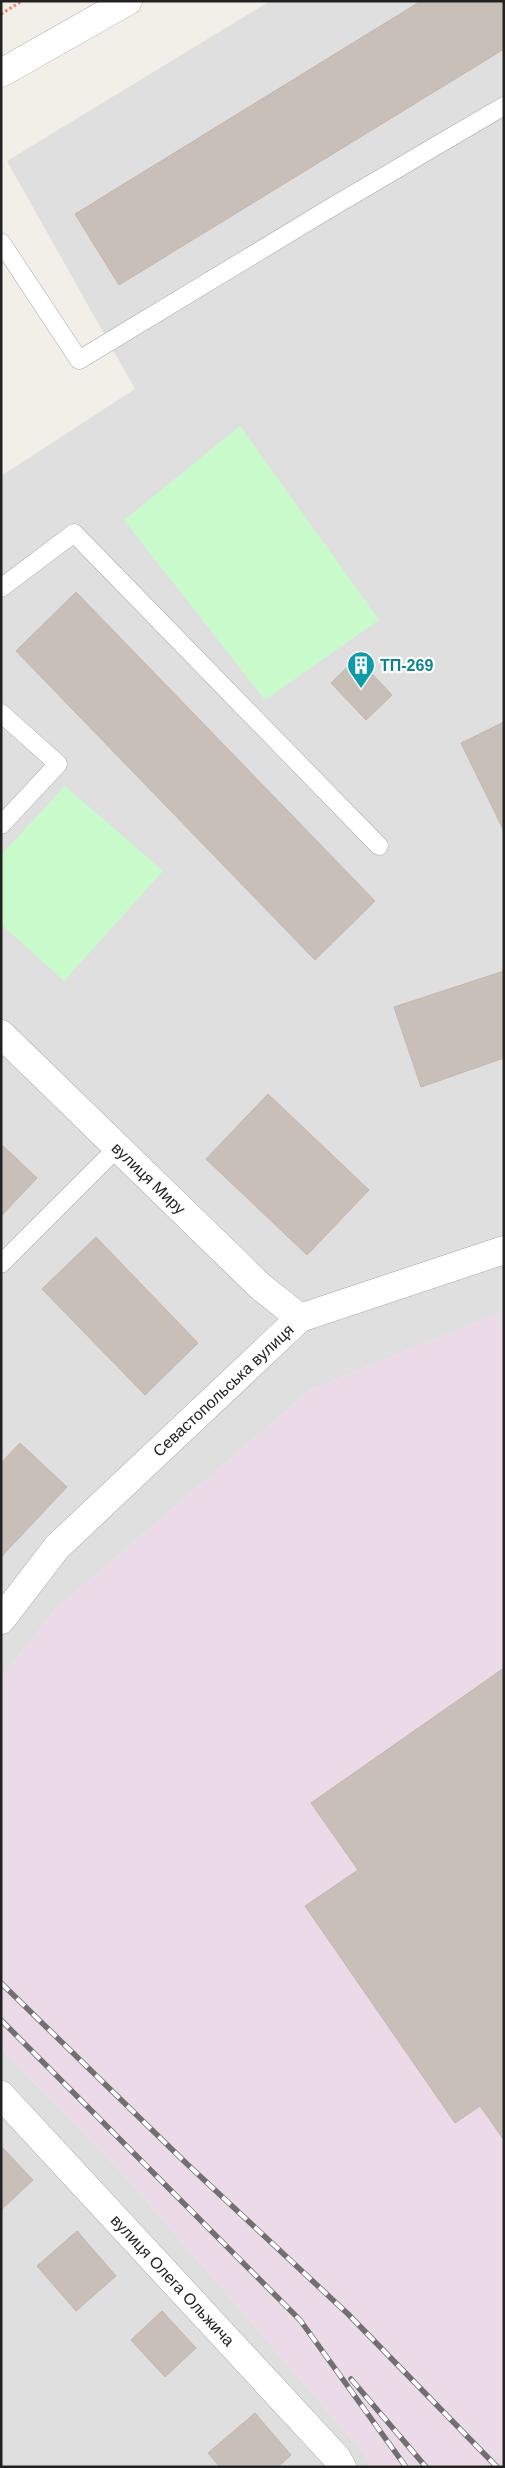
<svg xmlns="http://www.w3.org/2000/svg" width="505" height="2468" viewBox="0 0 505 2468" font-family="Helvetica,sans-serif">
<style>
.residential{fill:#e0dfdf}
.industrial{fill:#ebdbe8}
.park{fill:#c8facc}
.building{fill:#c7bfb8;stroke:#c4b6ab}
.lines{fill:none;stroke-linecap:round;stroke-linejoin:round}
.service-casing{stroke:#a9a9a9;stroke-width:19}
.minor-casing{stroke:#a9a9a9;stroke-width:29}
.tertiary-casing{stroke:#a9a9a9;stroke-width:29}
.path{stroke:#fa8072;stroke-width:3;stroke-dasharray:2.5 2.5;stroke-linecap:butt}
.service{stroke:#fff;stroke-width:18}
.minor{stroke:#fff;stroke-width:28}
.tertiary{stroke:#fff;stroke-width:28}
.rail-casing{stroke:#707070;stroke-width:5.5}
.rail{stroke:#fff;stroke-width:4;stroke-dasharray:11;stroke-linecap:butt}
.labels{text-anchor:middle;stroke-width:4.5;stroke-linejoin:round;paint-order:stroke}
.culture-label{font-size:16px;font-weight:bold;fill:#0d838f;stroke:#fff;text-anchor:start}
.street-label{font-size:16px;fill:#222;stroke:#fff}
</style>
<rect width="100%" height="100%" fill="#f2efe9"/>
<path class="residential" d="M270 1H504V1311L310 1390 55 1610 1 1678V476L135 389 7 161Z
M1 2048 126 2177 363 2452 372 2467H1Z"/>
<path class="industrial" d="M504 1311V2467H372L363 2452 126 2177 1 2048V1678L55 1610 310 1390Z"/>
<path class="park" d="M240 426 379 620 265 700 124 520Z
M65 786 163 871 64 981 1 924V855Z"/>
<path class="building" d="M421 1H504V49L119 285 75 214Z
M76 592 375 901 315 960 16 651Z
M357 658 392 695 366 720 331 683Z
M504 722V831L461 743Z
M504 971V1058L421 1087 394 1007Z
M268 1094 369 1190 307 1255 206 1159Z
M1 1144 37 1178 1 1216Z
M96 1237 198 1343 145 1395 42 1289Z
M20 1443 67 1487 1 1557V1463Z
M504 1668V2140L480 2106 455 2123 305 1906 358 1870 311 1803Z
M1 2146 33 2180 1 2210Z
M77 2231 116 2276 76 2311 37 2266Z
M162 2311 196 2348 165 2377 131 2340Z
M255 2413 291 2455 278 2467H220L208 2453Z"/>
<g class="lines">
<g class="service-casing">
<path id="service" d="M1 242 79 360 332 207 504 106
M1 588 74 533 379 846
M1 713 58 764 1 825
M1 1264 118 1147"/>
</g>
<g class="minor-casing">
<path id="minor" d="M1 73 128 1
M1 1034 261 1287 300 1318
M1 2095 337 2458 342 2467"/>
</g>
<g class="tertiary-casing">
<path id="tertiary" d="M1 1620 57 1547 300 1318 504 1250"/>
</g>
<path class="path" d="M1 14 22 1"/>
<use href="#service" class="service"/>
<use href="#minor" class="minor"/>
<use href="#tertiary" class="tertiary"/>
<g class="rail-casing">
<path id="rail" d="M1 1983 187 2164 348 2314 497 2467
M1 2020 300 2320 406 2467
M351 2379 426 2467"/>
</g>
<use href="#rail" class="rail"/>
</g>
<defs>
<g id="building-pin" transform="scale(1.4375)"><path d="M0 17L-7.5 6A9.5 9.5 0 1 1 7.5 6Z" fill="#0f9aa8" stroke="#fff"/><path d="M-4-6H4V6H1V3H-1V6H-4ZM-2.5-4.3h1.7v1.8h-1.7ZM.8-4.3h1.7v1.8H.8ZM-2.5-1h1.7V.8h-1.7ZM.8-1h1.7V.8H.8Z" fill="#fff"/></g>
</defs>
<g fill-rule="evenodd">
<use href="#building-pin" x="361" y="665"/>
</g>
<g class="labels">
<g class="culture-label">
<text x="380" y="671">ТП-269</text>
</g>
<g class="street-label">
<text transform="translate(149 1178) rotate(44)" y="6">вулиця Миру</text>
<text transform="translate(223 1390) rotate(-43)" y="6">Севастопольська вулиця</text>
<text transform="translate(173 2280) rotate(47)" y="6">вулиця Олега Ольжича</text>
</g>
</g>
<rect width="505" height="2468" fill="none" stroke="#222222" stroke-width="5"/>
</svg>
